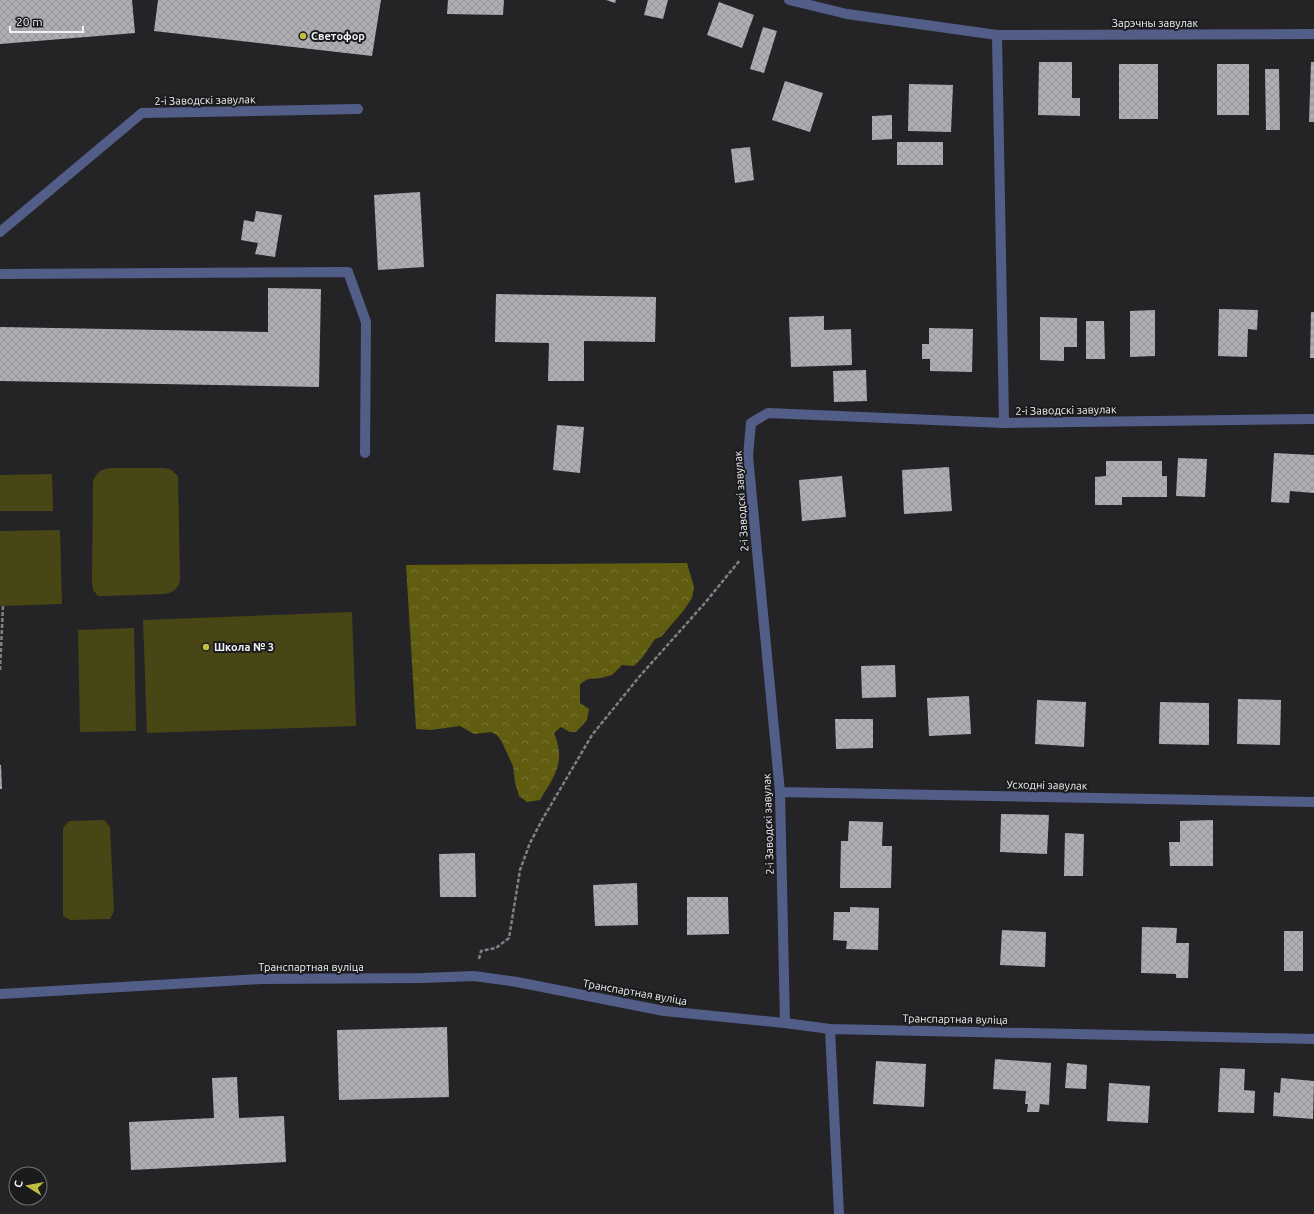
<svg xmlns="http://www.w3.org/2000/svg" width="1314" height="1214" viewBox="0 0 1314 1214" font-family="Ubuntu,sans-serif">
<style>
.grass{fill:#484614}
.forest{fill:url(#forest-crowns)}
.building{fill:url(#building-cross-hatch)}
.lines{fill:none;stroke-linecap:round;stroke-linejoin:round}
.path{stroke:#818184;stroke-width:2.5;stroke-dasharray:4 2;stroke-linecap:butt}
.lane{stroke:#525e88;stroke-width:10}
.street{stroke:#525e88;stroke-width:10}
.poi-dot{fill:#c2bd3f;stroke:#1a1b1d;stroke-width:1.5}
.labels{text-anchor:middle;stroke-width:4;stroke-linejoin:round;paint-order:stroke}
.street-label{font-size:11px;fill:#f1f1f3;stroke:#1a1b1d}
.poi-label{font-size:11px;font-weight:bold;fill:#f1f1f3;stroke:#1a1b1d;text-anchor:start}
</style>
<defs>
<pattern id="forest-crowns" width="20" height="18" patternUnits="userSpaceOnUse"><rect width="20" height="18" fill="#605d10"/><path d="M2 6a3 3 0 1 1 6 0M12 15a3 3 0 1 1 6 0" fill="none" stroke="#777533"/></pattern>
<pattern id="building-cross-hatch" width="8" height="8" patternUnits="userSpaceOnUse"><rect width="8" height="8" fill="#adaeb2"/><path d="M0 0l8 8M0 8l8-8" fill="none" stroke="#949498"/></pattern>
</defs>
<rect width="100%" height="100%" fill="#242427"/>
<path class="grass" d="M111 468H162L170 469 178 476 180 580C178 589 174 592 165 594L105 596H98L93 590 92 581 93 481C97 472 101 469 111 468Z
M52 474 53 511H0V475Z
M60 530 62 604 0 606V531Z
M352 612 356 726 147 733 143 620Z
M134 628 136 731 80 732 78 630Z
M104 820 110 827 114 911 110 919 70 920 63 916V828L69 821Z"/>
<path class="forest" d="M687 563 694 587 692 598 684 610 661 637 655 639 642 658 634 666 622 665 612 675 601 678 588 679 580 684V703L589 709 587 720 576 732H570L561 727 554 733C566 762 555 775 540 800L527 802 519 796 515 782 513 766 502 742 497 735 491 732 474 734 460 726 431 730 416 729 406 565Z"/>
<path class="building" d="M0 0H132L135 33 0 44Z
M158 0H381L372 56 154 31Z
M448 0H504L503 15 447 14Z
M606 0H616L615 3Z
M648 0H668L663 19 644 15Z
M719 2 754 15 742 48 707 35Z
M763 27 777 31 764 73 750 69Z
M1039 62H1072V98H1080V116L1038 115Z
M1311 62H1314V122H1309Z
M1119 64H1158V119H1119Z
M1217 64H1249V115H1217Z
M1265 69H1279L1280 130H1266Z
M785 81 823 93 810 132 772 120Z
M909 84 953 85 951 132 908 131Z
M892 115V139L872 140V116Z
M897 142H943V165H897Z
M750 147 754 180 735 183 731 149Z
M420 192 424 267 378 270 374 195Z
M256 211 282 215 275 257 255 254 258 243 241 240 244 220 254 222Z
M268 288 321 289 319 387 0 381V327L268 332Z
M496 294 656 297 655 342 584 341V381H548L549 343 495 342Z
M1219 309 1258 310 1257 330 1248 329 1247 357 1218 356Z
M1155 310V356L1130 357V311Z
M1311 312H1314V358H1310Z
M824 316V330L851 329 852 365 791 367 789 317Z
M1040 317 1077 318V347H1064V361L1040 360Z
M1086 321H1104L1105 359H1086Z
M929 328 973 329 972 372 930 371V359H922V344H929Z
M866 370 867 401 834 402 833 371Z
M557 425 584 427 580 473 553 470Z
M1274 453 1314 455V493L1290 491 1289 503 1271 502Z
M1178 458 1207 459 1205 497 1176 496Z
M1106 461H1162V476H1167V497H1122V505H1095V477L1106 476Z
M949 467 952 511 904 514 902 470Z
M842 476 846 517 802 521 799 480Z
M895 665 896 697 862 698 861 666Z
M969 696 971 734 929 736 927 698Z
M1238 699 1281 700 1280 745 1237 744Z
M1037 700 1086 702 1084 747 1035 744Z
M1160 702 1209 703V745L1159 744Z
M835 719H873V748L836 749Z
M0 765H1L2 789H0Z
M1001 814 1049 815 1047 854 1000 852Z
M1213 820V866H1170L1169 842H1180V821Z
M849 821 883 822 882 846H892L891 888H840L841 841H848Z
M1065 833 1084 834 1083 876H1064Z
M475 853 476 897H440L439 854Z
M637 883 638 925 595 926 593 885Z
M687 897H728L729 934 687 935Z
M850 907 879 908 878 950 846 949 847 941 833 940 834 912H850Z
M1142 927 1177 928 1176 943H1189L1188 978H1176V974L1141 973Z
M1002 930 1046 932 1045 967 1000 965Z
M1284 931H1303V971H1284Z
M447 1027 449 1097 339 1100 337 1030Z
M995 1059 1051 1063 1049 1105 1040 1104 1039 1112H1027L1028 1104H1025L1026 1091 993 1089Z
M876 1061 926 1064 924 1107 873 1104Z
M1067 1063 1087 1065 1086 1089 1065 1088Z
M1220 1068 1245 1069 1244 1090 1255 1091 1254 1113 1218 1112Z
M237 1077 239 1118 284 1116 286 1162 131 1170 129 1122 214 1118 212 1078Z
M1281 1078 1314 1081 1313 1119 1273 1116 1274 1092 1280 1093Z
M1109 1083 1150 1086 1148 1123 1107 1121Z"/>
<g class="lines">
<path class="path" d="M0 670 3 606
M479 959 481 951 496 948 509 938 520 870 530 843 542 820 592 735 639 677 704 604 740 560"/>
<path class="lane" d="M0 232 142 113 358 109
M0 274 348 272 366 322 365 453"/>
<path class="street" d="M789 0 847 14 997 35 1314 34
M997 35 1004 423
M780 792 1314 802
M0 994 261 979 423 978 474 976 517 982 664 1011 785 1023 830 1029 1314 1039
M785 1023 780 792 748 456 751 423 768 413 1004 423 1314 419
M830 1029 839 1214"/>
</g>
<g class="poi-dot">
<circle cx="303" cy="36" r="4"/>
<circle cx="206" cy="647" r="4"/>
</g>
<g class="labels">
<g class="street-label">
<text x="1155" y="27">Зарэчны завулак</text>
<text transform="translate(205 100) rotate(-1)" y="4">2-і Заводскі завулак</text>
<text transform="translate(1066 410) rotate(-1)" y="4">2-і Заводскі завулак</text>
<text transform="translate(741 501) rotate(-94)" y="4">2-і Заводскі завулак</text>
<text transform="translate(1047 785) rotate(1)" y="4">Усходні завулак</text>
<text transform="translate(768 824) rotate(-92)" y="4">2-і Заводскі завулак</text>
<text x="311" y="971">Транспартная вуліца</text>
<text transform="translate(635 992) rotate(10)" y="4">Транспартная вуліца</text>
<text transform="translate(955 1019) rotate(1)" y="4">Транспартная вуліца</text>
</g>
<g class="poi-label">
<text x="311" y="40">Светофор</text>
<text x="214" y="651">Школа № 3</text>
</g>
</g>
<g transform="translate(28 1186) rotate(281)"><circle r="19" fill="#1a1b1d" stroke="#707173"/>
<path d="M0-3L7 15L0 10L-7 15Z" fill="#c2bd3f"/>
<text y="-6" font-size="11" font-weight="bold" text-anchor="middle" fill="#f1f1f3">С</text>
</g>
<path d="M10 26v6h73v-6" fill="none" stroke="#f1f1f3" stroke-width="2"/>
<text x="16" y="26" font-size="12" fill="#f1f1f3" stroke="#1a1b1d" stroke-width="3" paint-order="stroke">20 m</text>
</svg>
